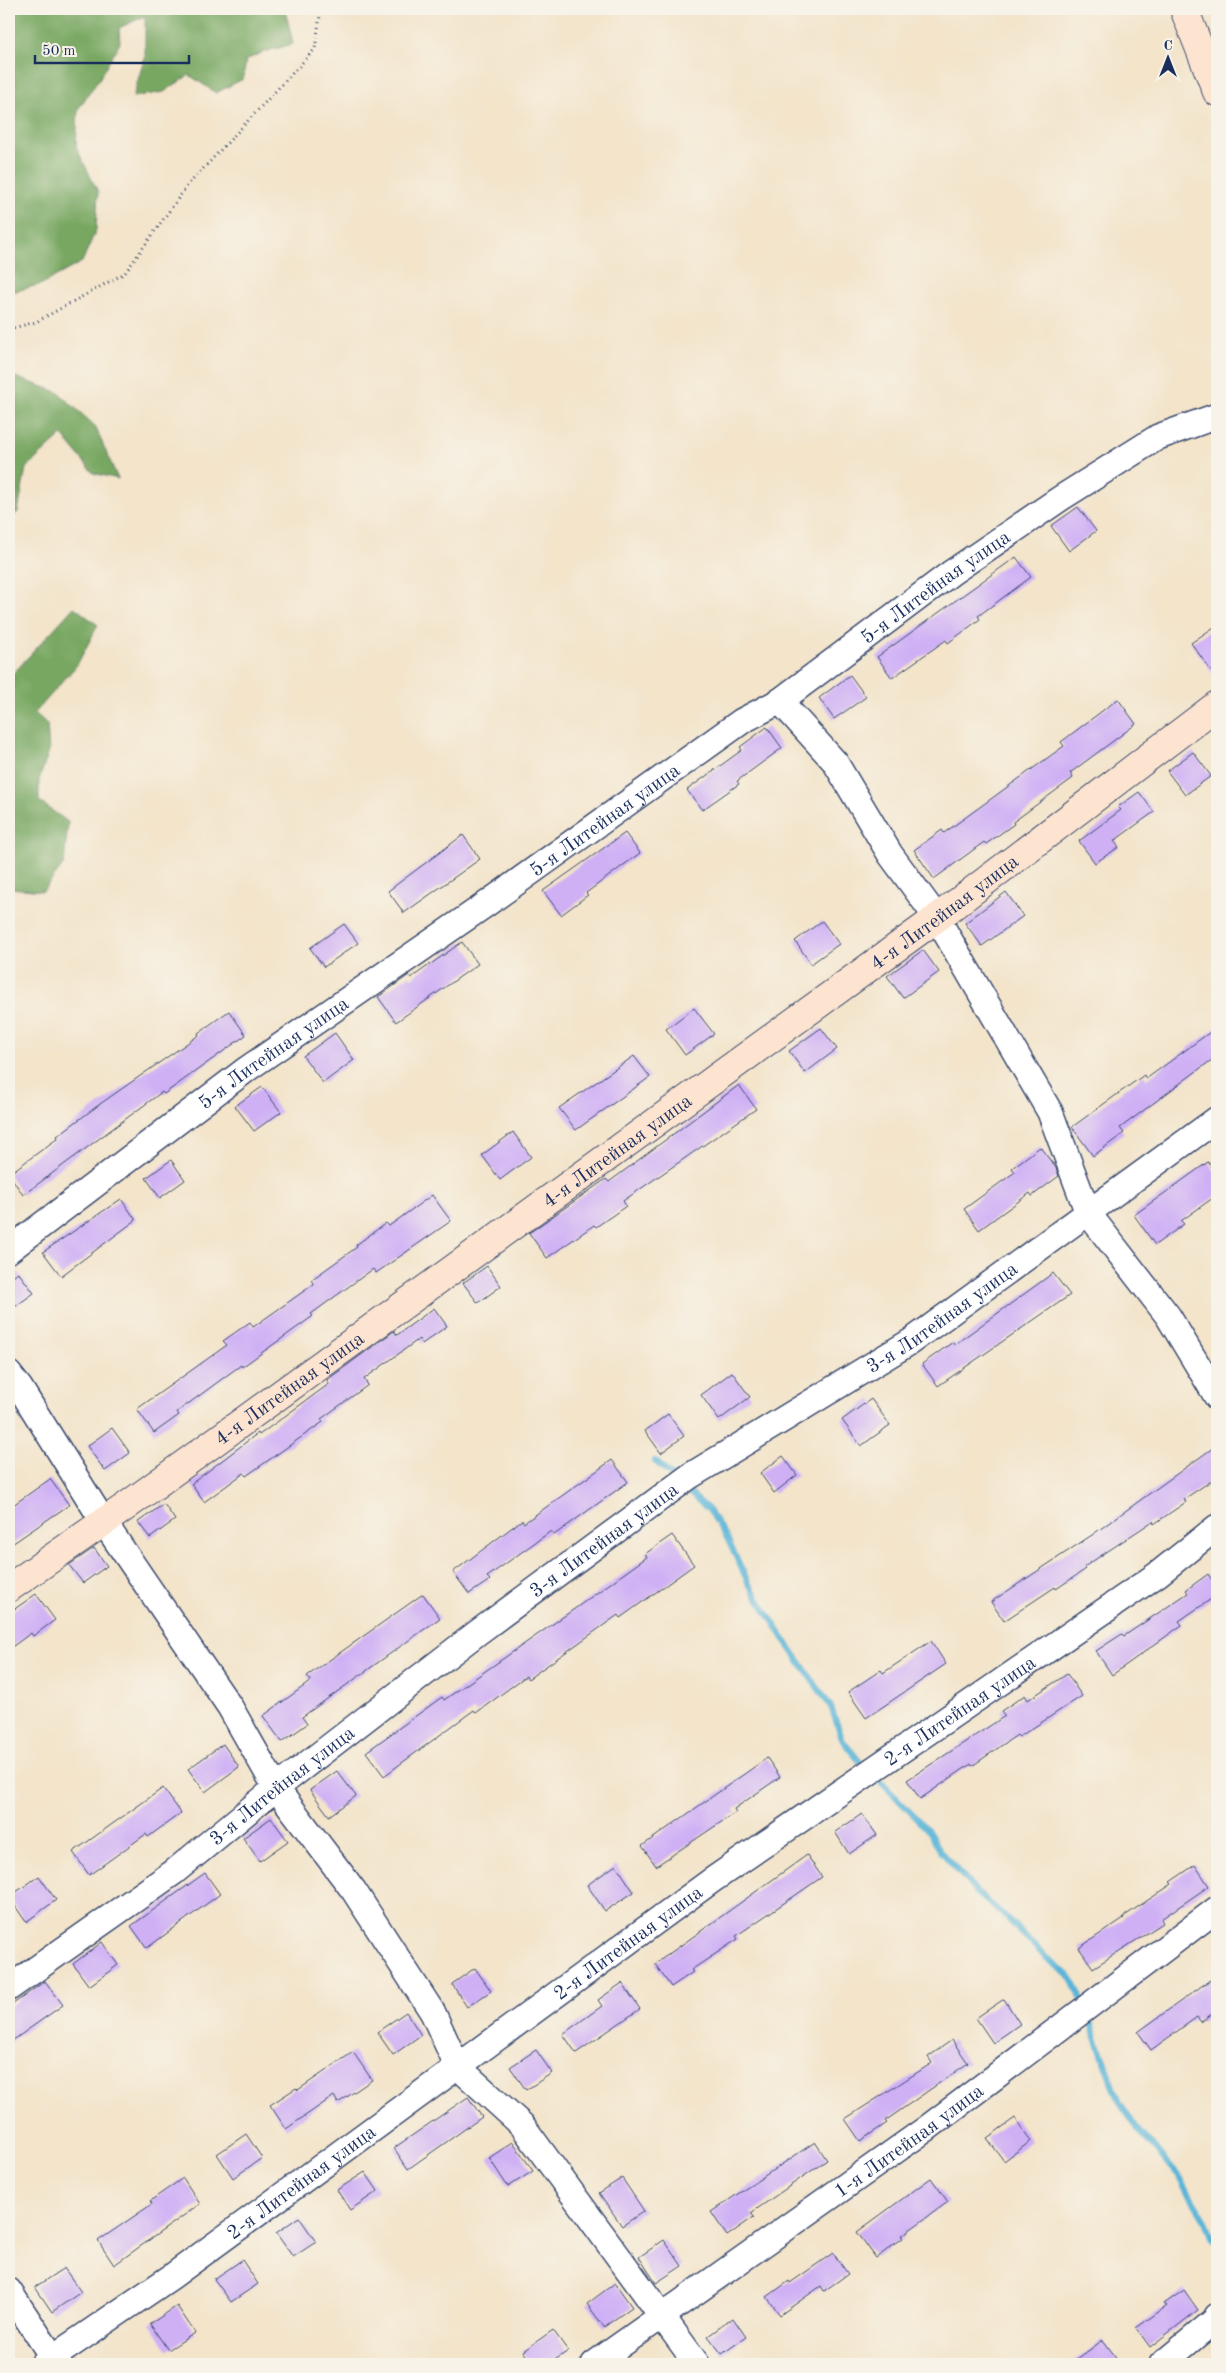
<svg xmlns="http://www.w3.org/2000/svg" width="1226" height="2373" viewBox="0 0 1226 2373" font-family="'Old Standard TT',serif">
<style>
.forest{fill:#78a762;stroke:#4a6b60}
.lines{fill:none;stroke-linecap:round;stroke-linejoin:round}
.stream{stroke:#5ab5d8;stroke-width:6}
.building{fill:#cfb0f5}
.street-casing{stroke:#3b4a6e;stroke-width:28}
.secondary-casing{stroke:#3b4a6e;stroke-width:30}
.path{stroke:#3b4a6e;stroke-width:3;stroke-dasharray:1 4;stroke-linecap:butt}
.street{stroke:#fff;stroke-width:25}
.secondary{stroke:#fde4d0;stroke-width:28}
.labels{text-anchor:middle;stroke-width:4;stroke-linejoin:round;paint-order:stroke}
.street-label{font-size:20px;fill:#1b2f5e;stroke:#f7f3e8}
</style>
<rect width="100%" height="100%" fill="#f7f3e8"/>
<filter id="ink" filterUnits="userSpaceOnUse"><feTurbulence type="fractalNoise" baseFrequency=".02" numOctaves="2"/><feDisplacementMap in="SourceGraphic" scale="10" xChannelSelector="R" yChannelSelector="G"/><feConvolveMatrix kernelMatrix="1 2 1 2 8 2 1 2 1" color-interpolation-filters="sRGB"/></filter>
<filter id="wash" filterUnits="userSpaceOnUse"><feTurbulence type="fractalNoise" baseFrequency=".0096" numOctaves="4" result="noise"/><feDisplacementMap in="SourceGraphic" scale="20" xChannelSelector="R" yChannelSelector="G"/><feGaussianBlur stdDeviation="1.12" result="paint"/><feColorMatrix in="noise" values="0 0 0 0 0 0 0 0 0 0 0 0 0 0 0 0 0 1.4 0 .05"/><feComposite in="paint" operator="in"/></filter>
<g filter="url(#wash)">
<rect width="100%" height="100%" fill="#f3e4ca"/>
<path class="forest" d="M9 9H285L293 44 264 52 246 60 243 79 216 93 189 75 164 92 133 97 145 56V16L119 28 120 43 98 81 78 109 76 147 98 192 96 230 82 262 42 284 9 293Z
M9 375 58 392 95 426 118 479 93 473 62 435 26 468 18 512 9 519Z
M74 607 98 625 77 665 35 713 47 724 49 751 39 780V801L68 822 64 864 43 891 9 888V678Z"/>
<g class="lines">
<path class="stream" d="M655 1461 676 1480
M683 1487 709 1510 727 1538 749 1584 786 1642 831 1707 843 1741 865 1768
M875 1776 927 1829 940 1850 977 1893 1005 1916 1044 1956 1070 1976 1084 2004
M1087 2013 1120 2103 1136 2127 1180 2178 1206 2221 1213 2238 1217 2241"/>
</g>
<g id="blocks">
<path class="building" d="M1078 507 1096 531 1069 551 1051 526Z
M1016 557 1031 577 978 616 980 619 948 643 946 640 892 678 877 657Z
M1217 625V679L1191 643Z
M850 675 866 697 834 719 819 698Z
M1118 699 1136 724 1070 773 1073 778 1013 822 1014 824 986 844 984 842 934 879 914 850 942 830 944 833 1064 746 1061 742Z
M767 727 782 748 737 781 739 784 702 810 687 790 742 750 740 747Z
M1193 752 1211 776 1185 795 1167 771Z
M1139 792 1154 812 1114 841 1119 847 1095 863 1079 841 1121 810 1118 807Z
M625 833 640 853 586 893 588 895 561 915 543 891Z
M463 835 480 859 404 913 388 891Z
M1006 892 1023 916 982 946 965 923Z
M822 921 839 944 811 964 795 941Z
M344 924 358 943 324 967 310 948Z
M462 942 478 964 396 1022 378 997 409 975 411 978Z
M923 950 939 972 903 998 887 976Z
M694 1008 714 1034 685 1055 666 1029Z
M229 1011 246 1035 164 1094 162 1092 23 1195 9 1174 58 1138 57 1136 100 1104 199 1035 198 1033Z
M1217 1027V1056L1120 1128 1124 1133 1093 1156 1072 1127 1144 1075 1146 1079Z
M821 1028 837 1049 805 1073 789 1051Z
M335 1033 354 1060 323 1083 303 1056Z
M634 1056 650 1077 576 1130 559 1108Z
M739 1085 756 1109 623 1201 626 1206 596 1227 594 1225 547 1258 529 1233 606 1179 609 1182Z
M262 1087 281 1112 254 1131 235 1106Z
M513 1132 531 1157 500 1180 482 1155Z
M1040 1147 1056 1168 1059 1176 1032 1196 1030 1193 979 1230 964 1209 1015 1172 1012 1168Z
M171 1160 185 1180 160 1198 146 1178Z
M1208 1162 1217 1174V1195L1181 1221 1184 1224 1155 1245 1134 1215Z
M432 1195 451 1221 376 1273 373 1269 311 1314 313 1316 242 1367 241 1365 177 1412 179 1415 154 1433 137 1409 227 1345 223 1341 250 1322 253 1327 314 1284 311 1280 357 1247 356 1245 386 1223 389 1226Z
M121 1199 136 1220 61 1276 43 1252Z
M487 1266 501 1286 478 1303 463 1283Z
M18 1272 34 1293 9 1311V1279Z
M1053 1273 1070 1295 938 1386 922 1364 953 1342 954 1345Z
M434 1308 447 1326 422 1344 419 1339 364 1379 368 1385 321 1419 323 1422 246 1476 244 1473 204 1502 191 1484 258 1433 259 1435 329 1384 327 1380 394 1331 397 1335Z
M732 1372 750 1397 719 1420 701 1395Z
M871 1399 890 1425 861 1446 842 1420Z
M668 1414 684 1436 661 1453 645 1431Z
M112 1428 130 1453 105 1471 87 1446Z
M1217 1445V1477L1184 1499 1186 1502 1154 1524 1153 1521 1084 1567 1086 1569 1056 1589 1055 1587 1004 1621 991 1602 1092 1535Z
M783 1456 797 1475 774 1493 760 1473Z
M612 1460 628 1482 554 1535 551 1531 487 1577 490 1580 469 1594 453 1572 522 1520 524 1523Z
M50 1479 69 1505 9 1546V1508Z
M164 1504 175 1520 150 1538 138 1522Z
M672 1535 694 1565 620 1618 618 1615 528 1679 526 1676 476 1713 474 1710 384 1776 366 1752 442 1697 444 1700 580 1605 647 1557 645 1554Z
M94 1548 107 1566 83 1583 69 1565Z
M1208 1574 1217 1587V1595L1179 1621 1182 1625 1112 1675 1096 1651 1122 1634 1124 1636 1188 1593 1186 1590Z
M36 1594 55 1620 33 1636 31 1633 9 1649V1613Z
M423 1594 440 1618 302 1717 307 1724 282 1742 263 1716 311 1681 307 1676Z
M931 1641 946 1664 866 1718 848 1692 881 1670 883 1673Z
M1067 1674 1082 1696 1019 1737 1017 1735 972 1766 971 1764 920 1799 907 1780 1005 1716 1001 1711 1025 1695 1028 1700Z
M223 1744 239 1767 205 1792 188 1769Z
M767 1758 780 1777 734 1809 736 1812 656 1866 642 1846Z
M337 1771 356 1796 329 1816 310 1790Z
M163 1788 181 1813 148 1837 146 1834 89 1875 73 1852Z
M862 1814 877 1835 849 1854 835 1832Z
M271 1818 288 1841 260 1861 243 1838Z
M807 1855 822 1877 736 1936 738 1939 691 1970 693 1972 671 1987 655 1964Z
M616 1865 634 1892 605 1911 587 1885Z
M1195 1865 1209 1886 1161 1919 1163 1923 1093 1968 1079 1948 1124 1918 1123 1917 1172 1884 1170 1882Z
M205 1873 220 1894 147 1948 131 1926Z
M39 1876 56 1900 26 1922 9 1897Z
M102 1942 118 1965 89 1986 73 1964Z
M475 1968 491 1991 467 2007 452 1984Z
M1210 1980 1217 1990V2010L1201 2022 1197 2017 1151 2050 1138 2032Z
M45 1981 63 2005 9 2043V2007Z
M622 1983 640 2009 576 2053 563 2034 602 2006 598 2000Z
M1004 1999 1020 2024 993 2043 976 2018Z
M406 2012 421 2035 393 2055 377 2032Z
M952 2040 968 2063 885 2121 887 2123 860 2141 845 2119 932 2063 928 2057Z
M536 2050 552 2073 526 2090 510 2067Z
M353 2052 372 2080 338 2103 334 2096 286 2129 270 2105 296 2088 298 2090Z
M468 2097 482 2117 408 2169 394 2148Z
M1015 2118 1031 2141 1004 2161 987 2138Z
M246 2134 262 2158 233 2178 217 2154Z
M513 2142 533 2171 508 2187 489 2158Z
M815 2142 827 2160 751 2213 754 2217 727 2236 711 2212Z
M365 2172 378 2191 350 2210 337 2190Z
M183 2178 200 2204 114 2265 98 2241 152 2204 150 2201Z
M622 2178 644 2211 622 2226 599 2193Z
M931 2178 948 2202 901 2236 903 2238 876 2258 857 2232Z
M299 2217 316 2242 293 2257 276 2233Z
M664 2240 682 2266 656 2283 639 2257Z
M833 2253 848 2274 824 2291 821 2286 780 2315 767 2297 789 2281 790 2283Z
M242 2260 258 2284 231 2302 214 2279Z
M64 2268 81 2292 52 2312 35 2287Z
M615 2283 632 2307 604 2327 587 2304Z
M1184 2290 1198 2310 1150 2347 1136 2328 1167 2306 1164 2304Z
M177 2306 195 2333 168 2350 150 2324Z
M733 2318 746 2337 722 2354 708 2336Z
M553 2330 568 2351 549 2364H532L523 2351Z
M1103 2340 1121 2364H1070Z"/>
</g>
</g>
<g filter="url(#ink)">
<use href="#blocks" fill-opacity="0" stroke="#3b4a6e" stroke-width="1"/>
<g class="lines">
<g class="street-casing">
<g id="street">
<path d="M780 701 835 762 890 854 937 918 1050 1112 1088 1213 1168 1316 1217 1397"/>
<path id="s1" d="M9 1250 247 1069 485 905 742 721 780 701 951 573 1061 498 1158 437 1217 416"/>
<path d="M9 1374 20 1388 103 1521 230 1707 276 1788 354 1891 433 2013 457 2066 522 2125 697 2364"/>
<path id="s2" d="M9 1988 174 1872 276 1788 477 1633 690 1476 910 1342 1217 1119"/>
<path d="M9 2291 57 2364"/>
<path id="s3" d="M43 2364 171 2277 711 1881 1158 1574 1217 1527"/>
<path id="s4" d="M594 2364 926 2129 1217 1909"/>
<path d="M1162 2364 1215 2320 1217 2316"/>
</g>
</g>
<g class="secondary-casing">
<g id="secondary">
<path d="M1184 9 1217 92"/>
<path id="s5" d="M9 1588 125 1507 937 918 1217 705"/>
</g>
</g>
<path class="path" d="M9 329 36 322 125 273 187 186 315 49 321 9"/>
<use href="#street" class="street"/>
<use href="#secondary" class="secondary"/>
</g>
</g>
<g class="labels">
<g class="street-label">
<text dy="7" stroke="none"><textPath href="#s1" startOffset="1140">5-я Литейная улица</textPath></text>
<text dy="7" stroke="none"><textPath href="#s1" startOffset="735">5-я Литейная улица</textPath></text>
<text dy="7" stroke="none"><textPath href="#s5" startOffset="1154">4-я Литейная улица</textPath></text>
<text dy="7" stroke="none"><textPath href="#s1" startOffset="330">5-я Литейная улица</textPath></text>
<text dy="7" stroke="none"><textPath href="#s5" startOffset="749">4-я Литейная улица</textPath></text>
<text dy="7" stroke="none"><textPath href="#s2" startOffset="1150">3-я Литейная улица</textPath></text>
<text dy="7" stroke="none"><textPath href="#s5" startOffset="344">4-я Литейная улица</textPath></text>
<text dy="7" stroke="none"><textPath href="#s2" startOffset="745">3-я Литейная улица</textPath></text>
<text dy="7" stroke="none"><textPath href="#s3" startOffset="1126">2-я Литейная улица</textPath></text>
<text dy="7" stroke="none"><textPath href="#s2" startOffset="340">3-я Литейная улица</textPath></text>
<text dy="7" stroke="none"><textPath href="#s3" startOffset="721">2-я Литейная улица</textPath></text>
<text dy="7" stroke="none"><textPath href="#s4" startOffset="386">1-я Литейная улица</textPath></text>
<text dy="7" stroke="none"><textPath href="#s3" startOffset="316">2-я Литейная улица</textPath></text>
</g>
</g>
<rect width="1226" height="2373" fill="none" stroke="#f7f3e8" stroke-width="30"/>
<g transform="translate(1168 58)" stroke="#f7f3e8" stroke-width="4" paint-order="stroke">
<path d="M0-4L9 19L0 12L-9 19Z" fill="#1b2f5e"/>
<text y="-8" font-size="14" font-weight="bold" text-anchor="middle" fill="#1b2f5e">С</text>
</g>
<path d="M35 55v8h154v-8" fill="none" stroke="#1b2f5e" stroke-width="2.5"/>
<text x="42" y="55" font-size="15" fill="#1b2f5e" stroke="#f7f3e8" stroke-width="4" paint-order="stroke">50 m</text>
</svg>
